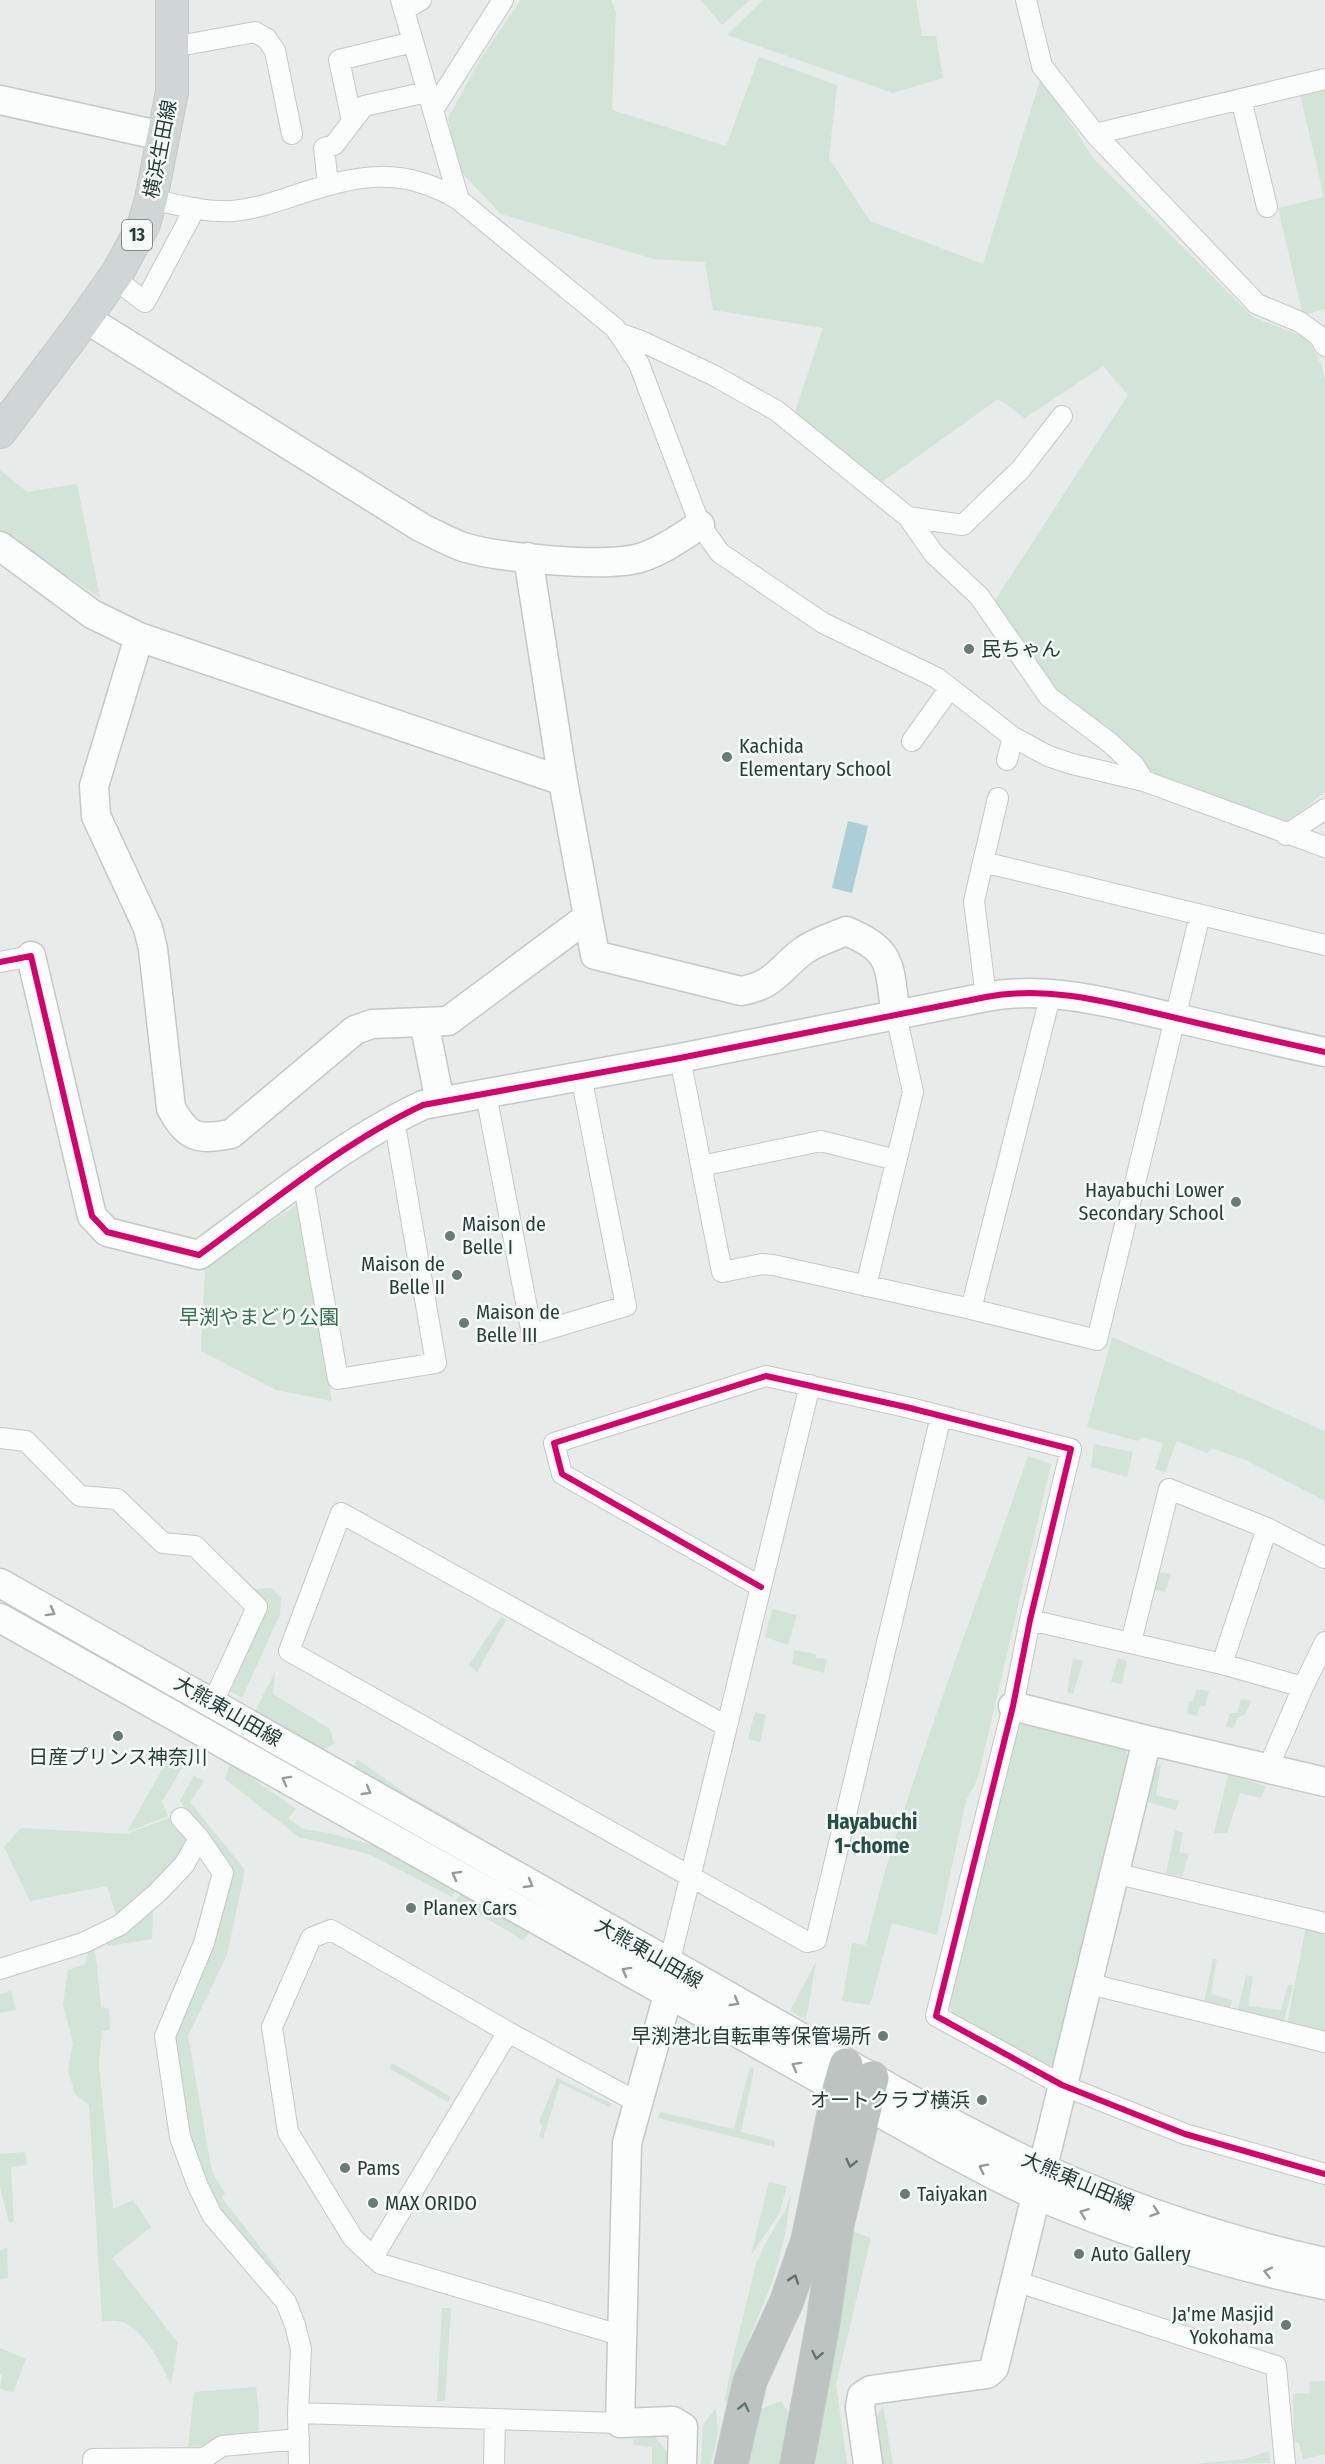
<svg xmlns="http://www.w3.org/2000/svg" width="1325" height="2464" viewBox="0 0 1325 2464" font-family="'Fira Sans Condensed','Noto Sans JP',sans-serif">
<style>
.green{fill:#d2e3d7}
.water{fill:#acced6}
.lines{fill:none;stroke-linecap:round;stroke-linejoin:round}
.street-casing{stroke:#c4c8c6;stroke-width:22}
.secondary-casing{stroke:#c3c9c6;stroke-width:31}
.primary-casing{stroke:#c2cac8;stroke-width:34}
.highway-casing{stroke:#c2cac8;stroke-width:35}
.street{stroke:#fbfcfc;stroke-width:20}
.secondary{stroke:#fbfcfc;stroke-width:28}
.primary{stroke:#d0d6d5;stroke-width:32}
.highway{stroke:#bcc3c1;stroke-width:33}
.cycleway-casing{stroke:#f6faf8;stroke-width:10}
.cycleway{stroke:#d6006c;stroke-width:6}
.oneway{stroke:#909d9a}
.oneway2{stroke:#61736f}
.poi-dot{fill:#697b77;stroke:#f6faf8;stroke-width:2}
.labels{text-anchor:middle;stroke-width:5;stroke-linejoin:round;paint-order:stroke}
.shield{fill:#f6faf8;stroke:#647672;stroke-width:1.5}
.shield-label{font-size:18px;font-weight:bold;fill:#253e39}
.street-label{font-size:20px;fill:#253e39;stroke:#f6faf8}
.poi-label{font-size:20px;fill:#253e39;stroke:#f6faf8;text-anchor:start}
.park-label{font-size:20px;fill:#32734d;stroke:#f6faf8}
.neighbourhood-label{font-size:21px;font-weight:bold;fill:#224f46;stroke:#f6faf8}
</style>
<rect width="100%" height="100%" fill="#e7ebe9"/>
<path class="green" d="M521 0H611L616 12 612 110 726 146 759 57 837 85 829 158 870 221 983 264 1041 77 1093 158 1253 317 1307 338 1322 367 1325 381V792L1284 824 1153 773 1053 692 992 605 1128 395 1103 366 1025 418 998 399 882 482 793 418 823 328 713 310 705 262 654 259 501 214 459 170 448 118 481 58Z
M701 0H750L722 25Z
M763 0H916L922 36H936L943 78 893 93 727 35Z
M1325 84V309L1303 315 1278 208 1324 197 1299 90Z
M0 470 27 492 77 484 100 598 0 531Z
M298 1204 332 1401 276 1390 201 1351 205 1266Z
M1112 1337 1325 1431V1501L1246 1460 1211 1448 1207 1453 1177 1441 1165 1472 1155 1469 1163 1443 1143 1437 1137 1441 1087 1427Z
M1094 1444 1133 1452 1127 1477 1091 1467Z
M1028 1456 1051 1464 978 1778 966 1801 937 1935 892 1923 870 2005 842 2001 852 1943 866 1945C874 1913 882 1880 892 1848 933 1716 983 1587 1028 1456Z
M1158 1572 1171 1574 1165 1592 1153 1589Z
M271 1588 281 1598 280 1614 242 1698 230 1691 265 1611 257 1601 255 1589Z
M772 1609 797 1615 788 1645 765 1637Z
M501 1617 506 1620 477 1672 469 1665Z
M794 1650 816 1654V1658L827 1659 824 1673 792 1664Z
M1118 1658 1127 1661 1122 1684 1111 1682Z
M1073 1659 1083 1661 1073 1694 1067 1692Z
M275 1672 273 1694 330 1729 334 1744 316 1754 254 1713Z
M1197 1689 1209 1691 1205 1706H1200L1197 1716 1187 1714 1189 1701H1193Z
M1241 1699 1251 1701 1245 1715 1238 1717 1234 1728 1226 1727 1230 1713H1237Z
M755 1712 766 1715 760 1742 748 1739Z
M1026 1722 1124 1746 1128 1756 1053 2064 1045 2066 957 2018 949 2006 1017 1727Z
M176 1745 190 1754 162 1802 168 1816 127 1832Z
M357 1759 409 1796 468 1829 465 1839 354 1767Z
M230 1763 296 1809 288 1818 303 1829 329 1833 377 1846 457 1888 452 1897 369 1854 299 1837 225 1779Z
M1161 1764 1156 1795 1179 1801 1176 1810 1147 1802 1154 1768Z
M1228 1775 1266 1786 1261 1798 1240 1793 1227 1833H1214Z
M194 1776 204 1781 190 1802 245 1870 227 1955 188 2036 212 2172 225 2193 222 2198 281 2274 277 2278 220 2211 190 2140 175 2035 198 1986 232 1865 188 1813 180 1801Z
M169 1818 189 1841C172 1873 146 1896 116 1914L107 1886 30 1901 4 1847 21 1828 126 1834Z
M1175 1830 1183 1833 1179 1852 1189 1854 1182 1877 1166 1873Z
M465 1891 530 1932 523 1940 455 1900Z
M153 1911 152 1939 108 1946 103 1939 143 1915Z
M1306 1927 1325 1931V2035L1287 2024Z
M97 1941 100 1947 95 1950 101 2007 109 2009 110 2030 102 2031 99 2064 113 2209 133 2200 151 2227 112 2258 178 2343 171 2385C162 2365 145 2330 122 2322 116 2320 108 2321 102 2321L89 2105 75 2094 68 2070 73 2043 63 2004 68 1970 85 1964 90 1943Z
M1213 1959H1217L1211 1994 1232 2000 1230 2008 1204 2002Z
M816 1962 806 2020 790 2011Z
M1246 1975 1253 1977 1248 2006 1281 2010 1288 1985H1293L1284 2021 1238 2010Z
M11 1991 16 2010 0 2013V1994Z
M392 2063 451 2097 448 2102 389 2068Z
M750 2067 754 2069 741 2132 775 2141V2147L658 2118 660 2112 734 2129Z
M557 2078 612 2104 610 2107 560 2083 543 2139 539 2136 542 2126 539 2122Z
M25 2152 27 2165 11 2167 14 2222 9 2223 0 2187V2154Z
M769 2182 787 2186 779 2214 751 2255Z
M791 2193 786 2231 773 2280 750 2337 730 2413 725 2399 732 2362 756 2264 765 2244 785 2211Z
M850 2230 871 2238 836 2384 847 2464H812Z
M7 2247 8 2278 0 2279V2251Z
M442 2308H451L445 2401H437Z
M0 2348 26 2359 13 2392 0 2389 2 2375 0 2374Z
M1325 2381V2454L1303 2459 1299 2443H1294L1293 2394 1310 2393 1309 2382Z
M256 2387 259 2412 258 2435 209 2446 188 2447 194 2392Z
M781 2401 794 2422 785 2464H745L757 2410Z
M883 2406 893 2464H880L876 2417Z
M716 2408 718 2435 711 2464H701L703 2425Z
M655 2437 669 2455V2464H652V2447L634 2445 633 2439Z
M1269 2451 1270 2463 1194 2464 1245 2459Z"/>
<path class="water" d="M848 821 868 826 852 893 832 888Z"/>
<g class="lines">
<g class="street-casing">
<path id="street" d="M401 0 459 200
M1026 0 1042 66 1095 134 1257 304 1300 322 1319 336 1325 346
M404 10 421 0
M173 47 255 32 267 39 275 51 292 134
M1241 99 1267 207
M433 110 503 0
M352 121 339 60 413 42
M1095 134 1325 79
M328 184 324 148 334 145 364 106 427 92
M151 199C178 205 206 213 233 211 255 209 275 202 296 195 356 175 402 165 459 200L615 328 639 364 700 525 720 553 823 623 937 678 1013 737 1048 756 1072 764 1144 781 1325 847
M114 278 145 302 195 208
M618 333 641 341 713 375 777 411 908 517 934 554 979 596 1049 697 1109 742 1134 765 1144 781
M908 517 963 525 1021 469 1062 416
M912 741 950 688
M1007 760 1013 737
M1286 835 1325 809
M983 862 1325 945
M0 962 31 956
M986 997 974 901 998 798
M680 1058 722 1272 762 1264 773 1265 971 1309 1097 1340 1200 915
M486 1094 532 1334 626 1306 581 1076
M701 1166 821 1141 896 1160
M303 1180 338 1379 436 1363 394 1119
M866 1286 913 1092 896 1015
M971 1309 1051 993
M0 1438 26 1441 80 1496 117 1499 163 1543 195 1546 257 1607 213 1702
M761 1587 562 1474 554 1443 766 1376 906 1407 1071 1449 1030 1620 1013 1706 936 2016 1062 2085 1185 2134 1325 2174
M1030 1620 1222 1664 1303 1687
M1131 1642 1169 1489 1267 1528 1325 1558
M1222 1664 1267 1528
M726 1726 341 1513 289 1651 807 1942 816 1940 941 1416
M1268 1768 1303 1687 1325 1642
M181 1818 199 1838 223 1873 204 1943 165 2036 180 2137 197 2184 212 2215 286 2302 295 2325 301 2349 298 2413 299 2464
M1114 1873 1325 1923
M669 1964 810 1385
M0 1969 83 1943 120 1925 157 1893 184 1865 199 1838
M1086 1983 1325 2042
M373 2257 508 2032
M1015 2281 1276 2366 1285 2464
M623 2336 381 2264 353 2238 288 2132 272 2027 311 1938 331 1930 508 2032 637 2102
M298 2413 620 2423
M93 2464V2459L204 2458 222 2446 299 2439
M494 2464 495 2419"/>
</g>
<g class="secondary-casing">
<path id="secondary" d="M0 100 162 136
M85 318 422 528C435 534 449 542 463 547 499 558 605 568 640 558 662 551 680 538 700 525
M0 546 92 614 139 637 563 781
M528 557 563 781 595 955 741 991C775 985 778 970 803 951 815 942 832 937 846 931 896 951 888 968 896 1015
M139 637 94 786 96 816 148 928 153 949 171 1108C188 1139 198 1140 231 1134L355 1030 372 1024 448 1021 588 917
M31 956 92 1216 107 1232 199 1255C271 1203 342 1143 423 1105L680 1058 986 997C1049 985 1111 1003 1172 1017 1223 1029 1274 1041 1325 1052
M424 1022 440 1102
M0 1583 959 2127C987 2141 1014 2156 1042 2168 1132 2209 1228 2241 1325 2262
M0 1618 950 2152C978 2166 1007 2183 1036 2195 1129 2234 1226 2265 1325 2285
M1013 1706 1147 1740 1325 1782
M668 1995 627 2143 620 2423 673 2421 683 2427 682 2464
M868 2464 860 2407 862 2396 871 2390 987 2374 994 2368 1147 1740"/>
</g>
<g class="primary-casing">
<path id="primary" d="M0 432 77 330 118 272 144 224 151 199 172 92V0"/>
</g>
<g class="highway-casing">
<path id="highway" d="M731 2464 750 2381 786 2303 808 2240 839 2089 846 2065
M797 2464 823 2323 837 2225 872 2078"/>
</g>
<use href="#street" class="street"/>
<use href="#secondary" class="secondary"/>
<use href="#primary" class="primary"/>
<use href="#highway" class="highway"/>
<g class="cycleway-casing">
<path id="cycleway" d="M0 962 31 956 92 1216 107 1232 199 1255C271 1203 342 1143 423 1105L680 1058 986 997C1049 985 1111 1003 1172 1017 1223 1029 1274 1041 1325 1052
M761 1587 562 1474 554 1443 766 1376 906 1407 1071 1449 1030 1620 1013 1706 936 2016 1062 2085 1185 2134 1325 2174"/>
</g>
<use href="#cycleway" class="cycleway"/>
</g>
<defs><path id="oneway-chevron" d="M-2-3.5L2.5 0L-2 3.5" fill="none" stroke-width="1.6" stroke-linecap="round" stroke-linejoin="round" transform="scale(1.5)"/></defs>
<g class="oneway">
<use href="#oneway-chevron" transform="translate(51 1612) rotate(29)"/>
<use href="#oneway-chevron" transform="translate(286 1780) rotate(-151)"/>
<use href="#oneway-chevron" transform="translate(367 1791) rotate(30)"/>
<use href="#oneway-chevron" transform="translate(456 1875) rotate(-151)"/>
<use href="#oneway-chevron" transform="translate(529 1884) rotate(30)"/>
<use href="#oneway-chevron" transform="translate(626 1971) rotate(-151)"/>
<use href="#oneway-chevron" transform="translate(735 2002) rotate(30)"/>
<use href="#oneway-chevron" transform="translate(796 2066) rotate(-151)"/>
<use href="#oneway-chevron" transform="translate(983 2168) rotate(-153)"/>
<use href="#oneway-chevron" transform="translate(1155 2212) rotate(19)"/>
<use href="#oneway-chevron" transform="translate(1084 2213) rotate(-159)"/>
<use href="#oneway-chevron" transform="translate(1268 2272) rotate(-166)"/>
</g>
<g class="oneway2">
<use href="#oneway-chevron" transform="translate(851 2163) rotate(103)"/>
<use href="#oneway-chevron" transform="translate(794 2279) rotate(-71)"/>
<use href="#oneway-chevron" transform="translate(817 2355) rotate(101)"/>
<use href="#oneway-chevron" transform="translate(744 2407) rotate(-77)"/>
</g>
<g class="poi-dot">
<circle cx="969" cy="649" r="6"/>
<circle cx="727" cy="757" r="6"/>
<circle cx="1236" cy="1202" r="6"/>
<circle cx="450" cy="1236" r="6"/>
<circle cx="457" cy="1275" r="6"/>
<circle cx="464" cy="1323" r="6"/>
<circle cx="118" cy="1736" r="6"/>
<circle cx="411" cy="1908" r="6"/>
<circle cx="883" cy="2036" r="6"/>
<circle cx="982" cy="2100" r="6"/>
<circle cx="345" cy="2168" r="6"/>
<circle cx="905" cy="2194" r="6"/>
<circle cx="373" cy="2203" r="6"/>
<circle cx="1079" cy="2254" r="6"/>
<circle cx="1286" cy="2325" r="6"/>
</g>
<g class="labels">
<rect class="shield" x="122" y="220" width="30" height="30" rx="4.5"/>
<g class="shield-label">
<text x="137" y="241">13</text>
</g>
<g class="street-label">
<text transform="translate(160 149) rotate(-79)" y="7">横浜生田線</text>
<text transform="translate(228 1711) rotate(30)" y="7">大熊東山田線</text>
<text transform="translate(649 1953) rotate(30)" y="7">大熊東山田線</text>
<text transform="translate(1078 2181) rotate(23)" y="7">大熊東山田線</text>
</g>
<g class="poi-label">
<text x="981" y="656">民ちゃん</text>
<text x="739" y="753">Kachida<tspan x="739" dy="23">Elementary School</tspan></text>
<text x="1224" y="1197" text-anchor="end">Hayabuchi Lower<tspan x="1224" dy="23">Secondary School</tspan></text>
<text x="462" y="1231">Maison de<tspan x="462" dy="23">Belle I</tspan></text>
<text x="445" y="1271" text-anchor="end">Maison de<tspan x="445" dy="23">Belle II</tspan></text>
<text x="476" y="1319">Maison de<tspan x="476" dy="23">Belle III</tspan></text>
<text x="118" y="1764" text-anchor="middle">日産プリンス神奈川</text>
<text x="423" y="1915">Planex Cars</text>
<text x="871" y="2043" text-anchor="end">早渕港北自転車等保管場所</text>
<text x="970" y="2107" text-anchor="end">オートクラブ横浜</text>
<text x="357" y="2175">Pams</text>
<text x="917" y="2201">Taiyakan</text>
<text x="385" y="2210">MAX ORIDO</text>
<text x="1091" y="2261">Auto Gallery</text>
<text x="1274" y="2321" text-anchor="end">Ja'me Masjid<tspan x="1274" dy="23">Yokohama</tspan></text>
</g>
<g class="park-label">
<text x="259" y="1324">早渕やまどり公園</text>
</g>
<g class="neighbourhood-label">
<text x="872" y="1829">Hayabuchi<tspan x="872" dy="24">1-chome</tspan></text>
</g>
</g>
</svg>
